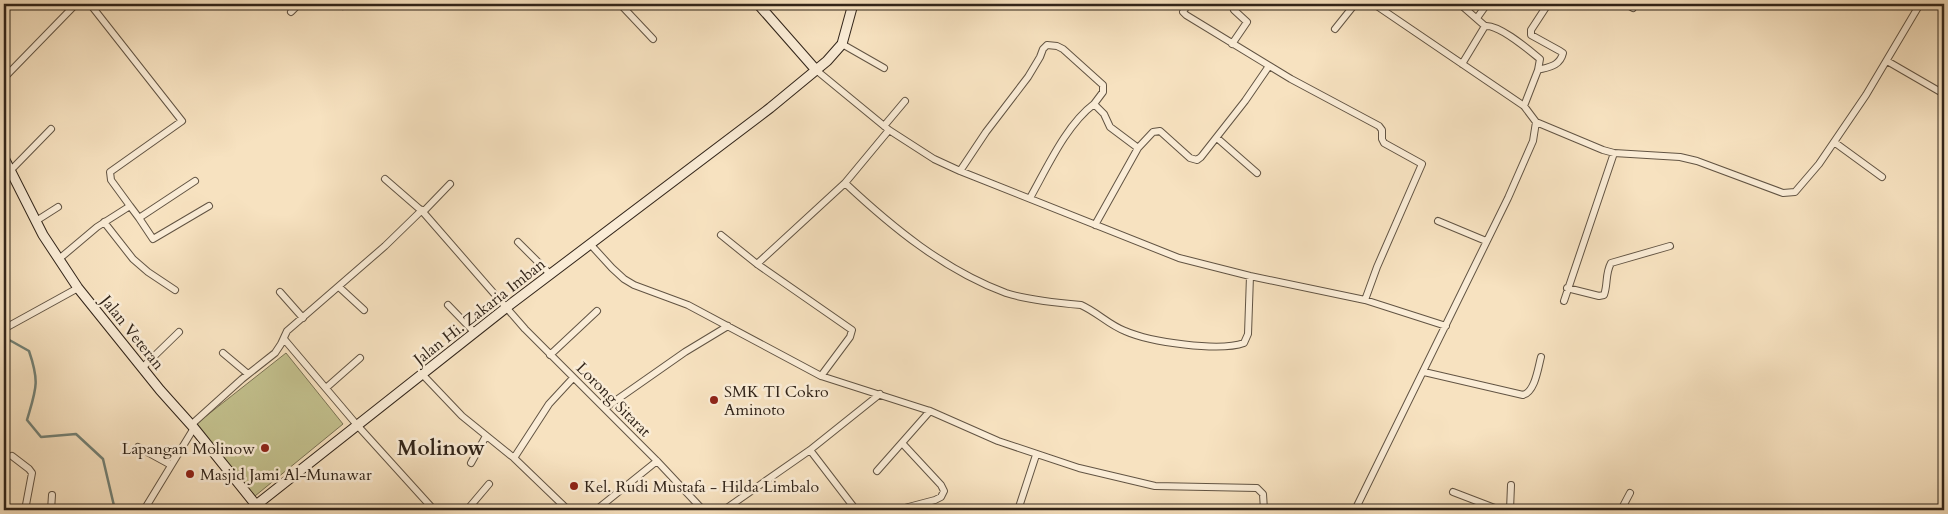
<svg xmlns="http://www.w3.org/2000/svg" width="1948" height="514" viewBox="0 0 1948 514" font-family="Cardo,serif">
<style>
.green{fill:#c3c18e;stroke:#7a7254}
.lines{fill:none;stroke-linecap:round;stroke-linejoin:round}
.stream{stroke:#728075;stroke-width:2.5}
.street-casing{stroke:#625443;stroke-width:8}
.secondary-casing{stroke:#312419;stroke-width:11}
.street{stroke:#faecd6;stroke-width:6}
.secondary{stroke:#faecd6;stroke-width:9}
.poi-dot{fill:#8f2418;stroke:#faecd6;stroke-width:2}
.labels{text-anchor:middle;stroke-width:5;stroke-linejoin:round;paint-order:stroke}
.street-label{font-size:16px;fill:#312419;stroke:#faecd6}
.poi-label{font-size:16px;fill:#312419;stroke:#faecd6;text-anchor:start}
.district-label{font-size:21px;font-weight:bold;fill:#312419;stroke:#faecd6}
</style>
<rect width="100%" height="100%" fill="#f7e2c0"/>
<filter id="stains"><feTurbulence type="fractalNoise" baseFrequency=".004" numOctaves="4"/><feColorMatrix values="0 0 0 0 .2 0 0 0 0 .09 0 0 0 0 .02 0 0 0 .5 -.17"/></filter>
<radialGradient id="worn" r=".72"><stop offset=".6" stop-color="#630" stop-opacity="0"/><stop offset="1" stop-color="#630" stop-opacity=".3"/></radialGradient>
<path class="green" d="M286 353 343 424 255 496 196 424Z"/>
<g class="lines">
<path class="stream" d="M4 337 29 351C40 383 36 389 27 420L41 437 76 434 103 459 115 510"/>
<g class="street-casing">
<path id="street" d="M90 4 182 121 110 172 111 180 130 206
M620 4 653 39
M1188 4 1183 12 1186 15 1291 79 1379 126 1382 130V139L1384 143 1422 164 1377 267 1365 300
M1626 4 1633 8
M1461 5 1485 26
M343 6 346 4
M291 12 299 4
M1477 18 1487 4
M1335 29 1355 4
M842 44 884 68
M1232 44 1247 22 1234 10
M1887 61 1944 94
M1462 64 1485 26C1499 24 1529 50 1540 59L1538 70 1524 106
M816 70 889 130 934 159 960 171 1179 258 1250 276 1365 300 1446 326
M1538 70C1549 67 1560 66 1563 53L1560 51 1531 35V30L1548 4
M4 78 76 4
M1536 122 1603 150 1614 153 1680 157 1697 161 1783 193 1795 192 1819 164 1866 95 1920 4
M884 126 905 101
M889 130 845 183C892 227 944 270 1006 293 1027 300 1059 303 1081 305 1097 312 1109 325 1125 331 1150 342 1219 352 1244 343L1248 334 1250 276
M1217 138 1257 173
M1834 142 1882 177
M10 171 51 129
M960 171 986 132 1028 77 1040 57 1043 49 1047 45 1057 46 1063 49 1103 85V92L1094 104 1104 114 1110 127 1138 148
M385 179 423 212 525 329 657 461 703 510
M1030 198C1047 168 1066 125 1094 104
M423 212 450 184
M139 218 153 239 209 206
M36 221 58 207
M1438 221 1486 241
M104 222 133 259 148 272 175 290
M1095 225 1138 148 1153 132 1160 131 1190 158 1197 160 1201 157 1245 101 1269 66
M721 235 757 264 852 330 850 337 821 376
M518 242 551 275
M591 245 612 268 624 279 634 285 688 305 821 376 930 411 998 441 1079 468 1155 486 1257 488 1263 494 1264 510
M59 259 97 227 130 206 139 218 195 181
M757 264 845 183
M339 287 364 310
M1567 288 1599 296 1604 295C1608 284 1605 274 1611 263L1670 246
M280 292 303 318
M1564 301 1614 153
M448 305 475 333
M9 326 78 288
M284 339 357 425 434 510
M223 353 248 374
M550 355 597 311
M142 368 179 332
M1424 372 1523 395C1535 392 1538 368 1541 357
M422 374 462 416 514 458 568 510
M326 388 360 358
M605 408 685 352 728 326
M191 425 242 379 275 353 281 344 287 331 385 246 422 210
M138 447 171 465
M810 450 856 510
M12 456 29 469 32 473 25 510
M514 458 549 404 573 378
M471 463 486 436
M877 471 930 411
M1453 492 1500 510
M51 510 52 495
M144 510 194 428
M467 510 489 484
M596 510 657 461
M724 510 810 450 880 394
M897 510 935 500 941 497 944 491 941 485 902 443
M1018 510 1036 455
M1355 510 1508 198 1533 141 1536 122 1524 106 1374 4
M1510 510 1511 485
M1621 510 1630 493"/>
</g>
<g class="secondary-casing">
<path id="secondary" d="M758 4 816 70
M4 158 43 235 78 288 160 390 194 428 260 510
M250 510 507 307 770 108 827 61 842 44 853 4"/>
</g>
<use href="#street" class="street"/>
<use href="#secondary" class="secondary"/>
</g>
<g class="poi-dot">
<circle cx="714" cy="400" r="5"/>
<circle cx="265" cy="448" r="5"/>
<circle cx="190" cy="474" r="5"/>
<circle cx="574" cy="486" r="5"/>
</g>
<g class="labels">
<g class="street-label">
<text transform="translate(479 311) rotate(-38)" y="6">Jalan Hi. Zakaria Imban</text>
<text transform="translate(133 332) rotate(51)" y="6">Jalan Veteran</text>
<text transform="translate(614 399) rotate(45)" y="6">Lorong Sitarat</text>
</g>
<g class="poi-label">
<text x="724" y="397">SMK TI Cokro<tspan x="724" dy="18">Aminoto</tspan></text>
<text x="255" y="454" text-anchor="end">Lapangan Molinow</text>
<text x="200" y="480">Masjid Jami Al-Munawar</text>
<text x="584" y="492">Kel. Rudi Mustafa - Hilda Limbalo</text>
</g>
<g class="district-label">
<text x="441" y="455">Molinow</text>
</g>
</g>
<rect width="1948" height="514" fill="none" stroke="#f7e2c0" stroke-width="20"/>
<rect x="5" y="5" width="1938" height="504" fill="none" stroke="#312419" stroke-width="2.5"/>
<rect x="10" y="10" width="1928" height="494" fill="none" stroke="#312419"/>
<rect width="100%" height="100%" filter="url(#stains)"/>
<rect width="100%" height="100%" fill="url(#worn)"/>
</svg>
